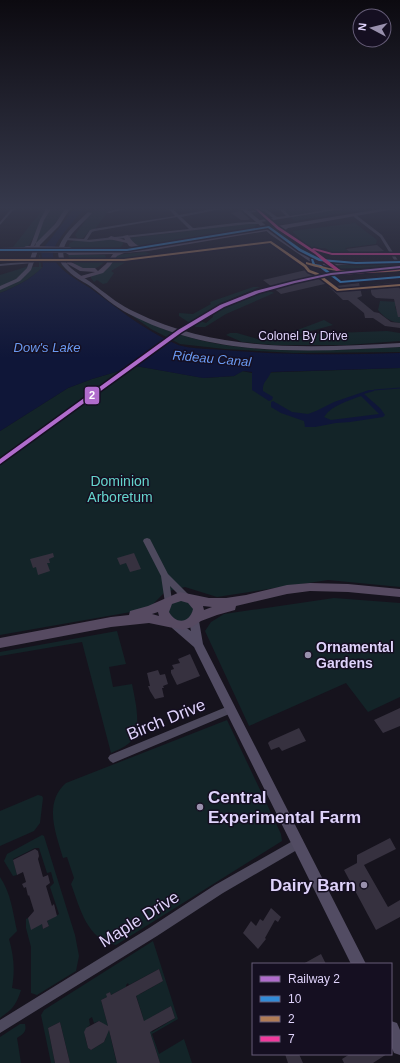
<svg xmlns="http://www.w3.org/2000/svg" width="400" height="1063" viewBox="0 0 400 1063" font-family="Helvetica,sans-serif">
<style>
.green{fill:#132428}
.water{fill:#0f1638;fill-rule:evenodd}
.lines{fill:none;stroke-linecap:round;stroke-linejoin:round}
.stream{stroke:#0f1638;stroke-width:1}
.building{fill:#36313f}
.street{fill:#4d495d;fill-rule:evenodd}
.secondary{fill:#524c63;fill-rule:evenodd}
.primary{fill:#564a61;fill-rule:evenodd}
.primary-bridge{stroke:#564a61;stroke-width:6}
.bus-1-casing{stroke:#150f21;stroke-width:3}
.bus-2-casing{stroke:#150f21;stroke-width:3}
.bus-3-casing{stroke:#150f21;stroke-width:3}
.bus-1{fill:#338bd7;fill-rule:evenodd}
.bus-2{fill:#b07c57;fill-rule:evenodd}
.bus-3{fill:#f13a9d;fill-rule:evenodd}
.rail-1-casing{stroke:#150f21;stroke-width:3}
.rail-1{fill:#b06ccc;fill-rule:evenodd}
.poi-dot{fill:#9990ad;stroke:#150f21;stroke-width:1.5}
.labels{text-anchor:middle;stroke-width:3;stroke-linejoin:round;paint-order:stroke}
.far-street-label{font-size:12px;fill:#dfd3fb;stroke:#150f21}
.far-water-label{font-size:13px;font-style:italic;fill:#6a9af2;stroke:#150f21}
.park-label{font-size:14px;fill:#65d5cd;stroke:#150f21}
.poi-label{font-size:14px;font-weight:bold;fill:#dfd3fb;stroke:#150f21;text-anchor:start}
.near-street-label{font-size:17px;fill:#dfd3fb;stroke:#150f21}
.near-poi-label{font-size:17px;font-weight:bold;fill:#dfd3fb;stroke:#150f21;text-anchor:start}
.line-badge{stroke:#150f21;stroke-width:1.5}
.badge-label{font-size:11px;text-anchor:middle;font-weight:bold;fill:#fff}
</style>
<rect width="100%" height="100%" fill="#16131d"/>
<path class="green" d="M43 209H48L28 247H13Z
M51 209H66L51 228 36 244 44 219Z
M94 209H110L95 229 89 231 83 238H77L75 235Z
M281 209H367L295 221Z
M255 223 257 225 253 228 140 246H134L129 238Z
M355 223 377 240 376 244 345 248 349 252 334 254 325 248 311 250 292 231Z
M111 239 123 242V244L120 248 84 249 68 247 70 243 74 241Z
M145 252 151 254 131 259 111 271 114 273 107 283 103 284 97 280 94 282 91 278V276L106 270 116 255Z
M39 255H40L41 267H43C31 279 15 287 0 293V275L26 267H39Z
M68 255H105L106 257C105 259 104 263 101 265 91 274 72 267 68 255Z
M63 264C83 279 103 297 124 310 208 360 307 351 400 347V352L294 353 225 349 180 344 151 329 67 270 61 265Z
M400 264V265L332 270 329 268 340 265Z
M253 287H260L219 304 195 319 206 323 213 317V313C225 307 263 286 274 293L226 314 205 327H196L179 316V313L193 314 211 304 210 302Z
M380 301 400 302V306H395L396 310H400V323C390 322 384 317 378 310Z
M324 320 333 325 296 335 292 332Z
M387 331 400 333V341L347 345H274L242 342 226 335 230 333H237L261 340 283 341 310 334Z
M136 366 204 378 234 376 242 371 252 373 400 368V587L328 580 217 597 185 587 165 592 148 609 0 635V431L68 388 92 379Z
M334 598 400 603V697L368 712 346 683 249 726 205 631 211 622 224 614Z
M185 599 196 612 187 621H176L168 613C169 602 175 601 185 599Z
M117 631 126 664 109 667 113 687 132 684C135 700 144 733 128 744 123 748 117 750 111 753L82 642 0 656V652Z
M227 720 281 834 282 841 116 945C87 940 80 908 71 884L74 878 67 857 63 858C56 834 43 803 66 783Z
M38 795 42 796 43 798 40 823 34 831 0 846V811Z
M42 835 44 836 75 935 79 956 76 971 37 995 31 993V947L26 928V919L28 918 42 924 43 929 49 926 47 921 59 914 50 887 54 883 51 872 47 873 39 848H35L13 859 17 875 13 876 4 861 7 854Z
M0 877C11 893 13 913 17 931L9 939C14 957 15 970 12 988L21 990C16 1005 13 1009 0 1018Z
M153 941 178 1019 152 1034 159 1054 184 1039 192 1063H160L151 1035 149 1036 150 1028 152 1032 175 1018 171 1006 148 1019V1022L145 1024 135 992 140 994 163 981 159 969 129 985 128 983 126 985V987L111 995 110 992 107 994V997L101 1000 108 1026 103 1028 101 1022 99 1021 94 1023 92 1017 89 1019 90 1025C81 1031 86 1039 88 1048L91 1050 104 1042 106 1038 104 1033 109 1030 116 1060 125 1058 117 1063H70L60 1022 48 1028 55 1063H51L41 1015 44 1010Z
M20 1024H25C27 1032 23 1034 17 1038L21 1063H0V1037Z"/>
<path class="water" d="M74 209H84C76 219 53 242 53 254 53 267 80 282 90 288 117 308 145 331 176 344 187 349 212 349 224 350 283 355 341 355 400 353V368L271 372C268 380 262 382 263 391L273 397 272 400 269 401 252 390V372L243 371 234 376 203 378 136 366 92 379 68 388 0 431V293C16 287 31 279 43 267L41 251Z
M369 390H374V391L364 394 380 408 385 415 383 417 350 422 336 423 315 427H305L304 421 281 413 271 407V402L273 401 292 412 308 414 316 411 334 402ZM361 396 379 414 331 420 324 417C332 405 348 401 361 396Z"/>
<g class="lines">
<path class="stream" d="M374 390 400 388"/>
</g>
<path class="building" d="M240 211 250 219H248L250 220H241L231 213Z
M377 245 384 251 353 255 346 249Z
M306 270 321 280 324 279 329 283 281 294 263 280Z
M359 283 362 296 357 298 374 312 379 313 391 322 400 323V328L385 326 373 318H365L364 313 348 300H343L329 287Z
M393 283 398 285 400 289V317H398L394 299 376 298 372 295 371 292V285Z
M53 553 54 557 49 559 50 563H47L50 571 38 575 36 567 33 568 30 559Z
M134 553 141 569 130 572 126 563 120 565 117 558Z
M190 654 200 676 177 685 171 673V670L174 669 172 665 180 663 178 659Z
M158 670 160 675 165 674 168 684 163 686 164 688H162L164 697 155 699 150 691 148 686H150L147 673Z
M400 708V726L383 733 374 720Z
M299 728 306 741 282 751 279 747 271 750 268 743 270 741Z
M390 838 396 849 364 865 388 907 400 900V917L376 930 344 870 357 863V855Z
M35 849 38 851 39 856 38 859 43 877 48 875 50 883 46 886 52 906 54 904 57 916 47 921 49 926 43 929 42 924 31 930 28 918 34 911 29 895 28 896 26 887 24 888 22 884 26 882 23 872 17 875 13 860Z
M271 908 281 917 278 922 275 920 265 938 266 939 258 949 243 933 251 921 256 926 260 919 263 921Z
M321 954 326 964H303Z
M159 969 163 981 136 996 144 1021 171 1006 175 1018 150 1032 160 1063H117L109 1030 104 1042 91 1050 88 1048 84 1032 86 1028 99 1021 108 1026 101 1000 107 997 106 994 110 992 111 995Z
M60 1022 68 1055 70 1063H55L48 1028Z
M285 1054H299L303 1063H288Z
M350 1054H387L373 1063H344L342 1059Z"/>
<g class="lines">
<path class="street" d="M11 209H14L0 225V222Z
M117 209H126L109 213 107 212Z
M169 209H173L179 215 212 209H222L181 217 193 228C207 227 252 219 262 223L260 224H249L90 242 66 240 64 239 66 238 84 239 90 230 93 229 175 216ZM177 217 189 229 87 240 92 232 95 231Z
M260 209H266L277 217 286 216 279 209H283L290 216 331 209H342L261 222H260V220L273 218 264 211 246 213 244 212Z
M354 215H356L382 235 399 262 398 263H396L380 237 354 217Z
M32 261 34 262 33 263 0 266V264Z
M147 538 150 539 168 574 188 594 189 596 188 598 185 599 182 598 170 586 172 601 171 603 168 604 165 603 161 576 143 541 144 539Z
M231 705 234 706 235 709 234 712 113 763 110 761 108 758 110 755Z
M298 838 302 839 303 843 302 847 223 893 157 936 0 1033V1020L149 928 215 885Z"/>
<path class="secondary" d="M46 209H51L44 220 35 246 30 247 40 220Z
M65 209H70L59 226 40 245 31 270 20 281 0 290V286L16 279 27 268 35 244 55 224Z
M241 209H246L275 233 318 264H322L341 261 400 260V264L341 265 325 267 341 280 400 275V279L338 283 318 267 314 266 309 261 271 235Z
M88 212 92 213C81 226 52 246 68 265 76 274 88 279 97 287 109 296 121 306 135 312 218 353 310 348 400 343V347C309 352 213 358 129 314 115 307 103 296 90 286 82 281 72 276 65 268 45 248 74 226 88 212Z
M194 617 198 618 199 621 203 644 366 964H351L194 647 172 628 171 625 172 622 176 621 191 631 189 621 190 618Z
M391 1021 397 1023 400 1030V1055L394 1053 391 1046Z"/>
<path class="primary" d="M381 209H395L288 228 284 231 287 239 284 241 278 234 279 229 148 251 124 253 117 256 110 266 103 273 86 278 80 279 77 277 95 272 80 271 66 263 69 261 83 268H95L98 271 106 264 113 254 69 255 66 253 69 251 135 248 129 246 127 243 109 239 108 238 111 236 125 240 123 236 128 235C133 243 138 248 148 247Z
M0 248 27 247 30 249 27 251 0 252Z
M310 583 348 584 400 589V597L348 592 310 591 287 594 236 606 235 610 217 615 201 621 192 627 183 630 149 623 111 627 0 648V638L111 617 129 615 130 611 148 606 180 592 209 598H226L246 595 287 585ZM181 601 188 603 193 609C190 623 176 625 169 612L172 604ZM203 606 212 607 204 610ZM158 612 159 616 152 614Z"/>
<path class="primary-bridge" d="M27 249 69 250"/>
<g class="bus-1-casing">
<path id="bus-1" d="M269 226 301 249 321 259 356 262 400 261V263L356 264 319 261 299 251 268 228 127 251H0V249H127Z
M311 259H313L315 264 321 265 341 281 400 276V278L340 283 319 267 313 266Z"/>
</g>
<g class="bus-2-casing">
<path id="bus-2" d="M271 241 306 265 310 270 318 273 339 289 400 284V286L337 291 316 275 308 272 304 267 270 243 124 261H0V259H124Z
M306 262 329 268 341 270H364L399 269H400V271C369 274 336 274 306 264Z"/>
</g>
<g class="bus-3-casing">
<path id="bus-3" d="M255 209H258L279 227 312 249 314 248 332 253H400V255H332L314 250 344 273 399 268H400V270L342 275 324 262 315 254 277 229Z"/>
</g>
<use href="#bus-1" class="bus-1"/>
<use href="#bus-2" class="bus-2"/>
<use href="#bus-3" class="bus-3"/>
<g class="rail-1-casing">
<path id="rail-1" d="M400 266V268L331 275 295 283 259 293 224 307 182 332 0 464V459L178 330 220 305 255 291 294 281 331 273Z"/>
</g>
<use href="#rail-1" class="rail-1"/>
</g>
<linearGradient id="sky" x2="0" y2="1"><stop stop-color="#0c0a10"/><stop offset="0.58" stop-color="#36394c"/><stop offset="1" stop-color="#36394c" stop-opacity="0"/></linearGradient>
<rect width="400" height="358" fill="url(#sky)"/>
<g class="poi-dot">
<circle cx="308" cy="655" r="4"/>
<circle cx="200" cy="807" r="4"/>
<circle cx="364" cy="885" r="4"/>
</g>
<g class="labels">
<g class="far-street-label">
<text x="303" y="340">Colonel By Drive</text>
</g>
<g class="far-water-label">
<text x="47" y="352">Dow's Lake</text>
<text transform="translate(212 358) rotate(5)" y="5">Rideau Canal</text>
</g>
<g class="park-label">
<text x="120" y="486">Dominion<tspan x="120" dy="16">Arboretum</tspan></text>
</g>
<g class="poi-label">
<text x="316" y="652">Ornamental<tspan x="316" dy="16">Gardens</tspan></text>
</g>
<g class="near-street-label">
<text transform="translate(166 719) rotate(-22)" y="6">Birch Drive</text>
<text transform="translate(139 919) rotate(-32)" y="6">Maple Drive</text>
</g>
<g class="near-poi-label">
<text x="208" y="803">Central<tspan x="208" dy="20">Experimental Farm</tspan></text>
<text x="356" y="891" text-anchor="end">Dairy Barn</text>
</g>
</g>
<rect class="line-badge" x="84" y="386" width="16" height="19" rx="4" fill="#b06ccc"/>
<g class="badge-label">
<text x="92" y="399">2</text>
</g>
<rect x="252" y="963" width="140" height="92" fill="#150f21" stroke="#665d78"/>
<rect x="260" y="976" width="20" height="6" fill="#b06ccc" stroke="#665d78"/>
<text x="288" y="983" font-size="12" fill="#dfd3fb">Railway 2</text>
<rect x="260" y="996" width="20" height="6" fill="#338bd7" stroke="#665d78"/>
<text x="288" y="1003" font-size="12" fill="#dfd3fb">10</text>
<rect x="260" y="1016" width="20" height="6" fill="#b07c57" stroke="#665d78"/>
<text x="288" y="1023" font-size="12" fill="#dfd3fb">2</text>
<rect x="260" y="1036" width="20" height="6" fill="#f13a9d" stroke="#665d78"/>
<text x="288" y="1043" font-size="12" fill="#dfd3fb">7</text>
<g transform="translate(372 28) rotate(277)"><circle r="19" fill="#150f21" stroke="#665d78"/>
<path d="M0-3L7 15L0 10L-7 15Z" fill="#9990ad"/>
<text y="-6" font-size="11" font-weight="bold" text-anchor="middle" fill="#dfd3fb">N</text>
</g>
</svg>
